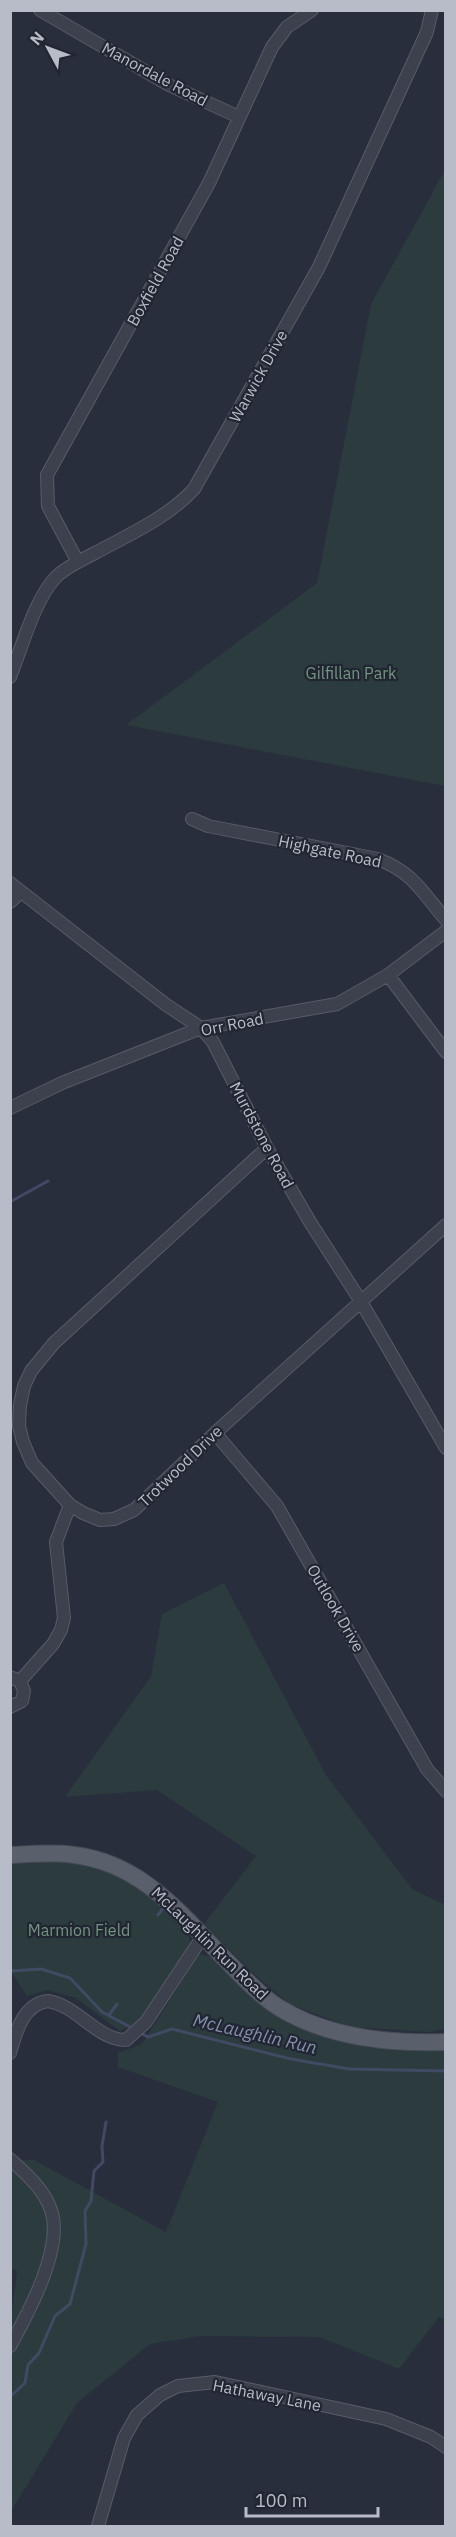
<svg xmlns="http://www.w3.org/2000/svg" width="456" height="2537" viewBox="0 0 456 2537" font-family="'IBM Plex Sans',sans-serif">
<style>
.green{fill:#2b3b3e}
.lines{fill:none;stroke-linecap:round;stroke-linejoin:round}
.stream{stroke:#404a63;stroke-width:3}
.minor-casing{stroke:#575c68;stroke-width:14}
.major-casing{stroke:#454a56;stroke-width:18}
.minor{stroke:#3c414d;stroke-width:12}
.major{stroke:#5a5f6c;stroke-width:16}
.labels{text-anchor:middle;stroke-width:4.5;stroke-linejoin:round;paint-order:stroke}
.street-label{font-size:16px;fill:#b8bcc8;stroke:#212632}
.park-label{font-size:16px;fill:#72957f;stroke:#212632}
.water-label{font-size:18px;font-style:italic;fill:#848fab;stroke:#212632}
</style>
<rect width="100%" height="100%" fill="#282e3c"/>
<path class="green" d="M445 170V786L126 725 317 583 371 304Z
M224 1583 326 1775 412 1889 445 1905V2029L429 2032 351 2027 289 2004 252 1972 204 1924 256 1856 157 1790 65 1797 151 1676 162 1614Z
M35 1861 97 1865 139 1885 186 1927 191 1944 146 2018 120 2031 76 1998 47 1990 27 1996 11 1972 10 1862Z
M199 1954 217 1958 259 2001 292 2025 359 2043 445 2050V2319L439 2317 399 2369 319 2337 201 2336 150 2344 77 2403 13 2508 10 2507V2324L17 2271 11 2268V2160H34L166 2232 218 2102 118 2067V2053L142 2044Z"/>
<g class="lines">
<path class="stream" d="M10 1202 48 1181
M158 1915 164 1907
M10 1971 41 1969 70 1978 102 2012 134 2029
M109 2015 117 2004
M139 2032 148 2037 172 2029 291 2059 349 2069 446 2071
M10 2397 25 2383 28 2365 39 2353 55 2316 70 2304 86 2244 85 2211 91 2201 94 2171 103 2162 102 2146 106 2122"/>
<g class="minor-casing">
<path id="minor" d="M40 10 169 85 239 117
M78 562 48 506 47 475 209 183 272 47 287 27 312 10
M10 677C22 648 34 600 56 577 66 567 82 560 95 553 130 534 167 518 194 489L319 267 427 32 432 10
M192 819 208 826 378 859C414 873 422 892 446 920
M10 883 165 1004 201 1028 213 1042 267 1148 310 1222 360 1300 446 1448
M10 902 21 892
M388 975 446 1052
M10 1108 62 1083 201 1028 337 1004 388 975 446 931
M267 1148 54 1343 31 1371 24 1386 20 1405 19 1426 23 1442 32 1463 70 1505 83 1513 100 1520 114 1519 134 1510 215 1433 446 1225
M215 1433 277 1506 427 1769 446 1791
M10 1677 20 1681 24 1691 22 1701 10 1707
M20 1681 53 1644 61 1630 64 1618 56 1542 70 1505
M10 2053C16 2032 23 2004 48 2001 78 2006 97 2040 126 2040L146 2022 203 1936
M10 2159C26 2174 44 2189 51 2210 64 2247 29 2312 10 2346
M98 2526 124 2438 137 2415 160 2395 178 2386 215 2382 386 2419 431 2437 446 2447"/>
</g>
<g class="major-casing">
<path id="major" d="M10 1855C32 1854 53 1852 74 1855 141 1863 180 1913 224 1958 241 1975 258 1994 278 2007 326 2037 390 2044 446 2042"/>
</g>
<use href="#minor" class="minor"/>
<use href="#major" class="major"/>
</g>
<g class="labels">
<g class="street-label">
<text transform="translate(155 74) rotate(28)" y="6">Manordale Road</text>
<text transform="translate(155 281) rotate(-61)" y="6">Boxfield Road</text>
<text transform="translate(258 376) rotate(-61)" y="6">Warwick Drive</text>
<text transform="translate(330 851) rotate(12)" y="6">Highgate Road</text>
<text transform="translate(232 1024) rotate(-11)" y="6">Orr Road</text>
<text transform="translate(262 1135) rotate(62)" y="6">Murdstone Road</text>
<text transform="translate(180 1466) rotate(-44)" y="6">Trotwood Drive</text>
<text transform="translate(336 1608) rotate(60)" y="6">Outlook Drive</text>
<text transform="translate(210 1943) rotate(44)" y="6">McLaughlin Run Road</text>
<text transform="translate(267 2395) rotate(11)" y="6">Hathaway Lane</text>
</g>
<g class="park-label">
<text x="351" y="679">Gilfillan Park</text>
<text x="79" y="1936">Marmion Field</text>
</g>
<g class="water-label">
<text transform="translate(255 2034) rotate(13)" y="6">McLaughlin Run</text>
</g>
</g>
<rect width="456" height="2537" fill="none" stroke="#b8bcc8" stroke-width="24"/>
<g transform="translate(48 48) rotate(311)" stroke="#212632" stroke-width="4.5" paint-order="stroke">
<path d="M0-4.5L10 22L0 15L-10 22Z" fill="#b8bcc8"/>
<text y="-9" font-size="16" font-weight="bold" text-anchor="middle" fill="#b8bcc8">N</text>
</g>
<path d="M246 2507v9h132v-9" fill="none" stroke="#b8bcc8" stroke-width="3"/>
<text x="255" y="2507" font-size="18" fill="#b8bcc8" stroke="#212632" stroke-width="4.5" paint-order="stroke">100 m</text>
</svg>
